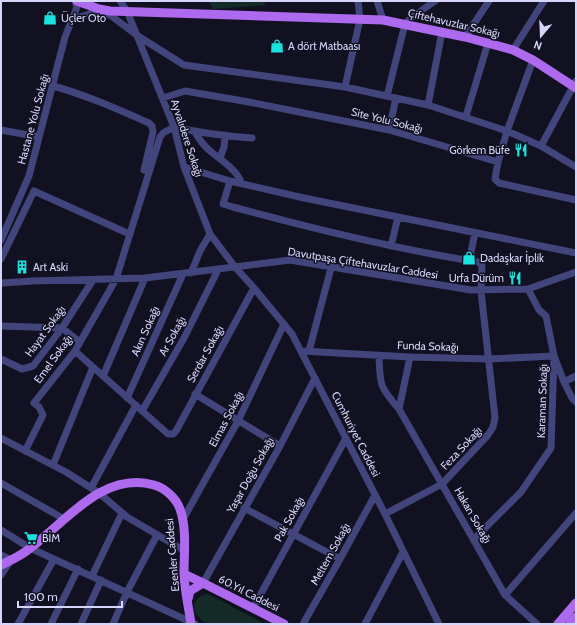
<svg xmlns="http://www.w3.org/2000/svg" width="577" height="625" viewBox="0 0 577 625" font-family="Cabin,sans-serif">
<style>
.green{fill:#142b28}
.lines{fill:none;stroke-linecap:round;stroke-linejoin:round}
.minor{stroke:#41457b;stroke-width:7}
.major{stroke:#ad6aee;stroke-width:9}
.labels{text-anchor:middle;stroke-width:3;stroke-linejoin:round;paint-order:stroke}
.poi-label{font-size:11px;fill:#d6d6fa;stroke:#121122;text-anchor:start}
.street-label{font-size:11px;fill:#d6d6fa;stroke:#121122}
</style>
<rect width="100%" height="100%" fill="#121122"/>
<path class="green" d="M209 1H264L265 5 213 9Z
M206 594 210 595 265 624H207C193 615 187 601 206 594Z"/>
<g class="lines">
<path class="minor" d="M120 1 127 11 174 127 184 167 210 234 235 267 254 288 292 334 385 514 439 624
M377 1 383 20
M71 20 95 12 110 15 138 36 184 65 345 87 428 105 507 131 541 146 576 167
M465 37 489 1
M513 50 544 1
M53 86C86 95 117 109 149 123L152 126 153 132 144 170
M345 87 360 19 358 1
M387 96 405 24 411 18 435 1
M163 98 185 91 249 102 389 130 498 162 507 131 533 60
M428 105 442 32
M466 116 488 43
M1 130 39 137
M389 130 396 98
M195 132C199 139 203 145 209 150 218 158 239 171 241 183
M541 146 576 81
M220 158 224 147 225 136
M498 162 495 179 499 183 576 200
M184 167 230 181
M1 240 29 176 65 37 77 7 75 1
M391 246 398 217
M1 259 34 191 125 232
M469 261 475 233
M191 273 200 251 210 234
M1 283 33 281 145 278 290 260 471 290 528 289 576 272
M528 289 539 310 546 316 554 356 564 382 572 398 576 402
M1 326 62 328 80 342
M75 351 168 434H173L176 431 254 288
M301 351 410 357 489 359 554 356 551 448 521 492 474 539
M309 351 331 268
M379 355C380 385 379 386 399 409L505 595 537 624
M1 359 22 369 33 366 62 328 93 280
M103 376 145 278
M564 382 576 376
M195 394 280 446
M127 398 183 274
M399 409 410 357
M142 411 184 338 218 270
M1 438 66 472 99 493 127 517 185 551
M25 451 43 415 39 407 34 403 75 351 116 279 160 137 163 133 174 127C200 133 225 136 252 138
M53 465 93 367
M1 483 64 519
M91 488 136 405
M244 508 340 559
M385 514 442 484 488 435 493 427 495 418 481 291 482 265 478 262C395 249 314 229 233 207L223 204 230 181 304 198 576 253
M182 521 238 421 284 324
M1 530 30 548 195 624
M1 555 11 560 1 575
M92 576 122 513
M203 583 280 446 315 378
M505 595 576 513
M253 608 345 440
M18 624 54 559
M51 624 78 569
M81 624 101 580
M113 624 127 592 157 535
M303 624 340 559 375 495
M365 624 403 552"/>
<path class="major" d="M77 1 99 9 110 11 383 20 465 37 513 50 533 60 576 88
M1 565C9 561 18 557 25 552 63 526 101 470 154 485 165 488 176 498 180 509 187 529 184 552 184 573 184 588 189 608 191 624
M184 574 203 583 284 624
M188 599 190 591 203 583
M558 624 576 603
M570 624 576 617"/>
</g>
<defs>
<g id="shop-bare" transform="scale(1.08)"><path d="M-5-2.5h2.3a2.7 3.5 0 0 1 5.4 0H5L5.5 6h-11ZM-1.5-2.5h3a1.5 2.3 0 0 0-3 0Z" fill="#1ae2df" stroke="#121122" stroke-width="2.5" paint-order="stroke"/></g>
<g id="restaurant-bare" transform="scale(1.08)"><path d="M-5-6h1v4h1v-4h1v4h1v-4h1v5L-1.5 .5V6h-2V.5L-5-1ZM5-6V6H3V1.5H1.5Q1.5-4 5-6Z" fill="#1ae2df" stroke="#121122" stroke-width="2.5" paint-order="stroke"/></g>
<g id="building-bare" transform="scale(1.08)"><path d="M-4-6H4V6H1V3H-1V6H-4ZM-2.5-4.3h1.7v1.8h-1.7ZM.8-4.3h1.7v1.8H.8ZM-2.5-1h1.7V.8h-1.7ZM.8-1h1.7V.8H.8Z" fill="#1ae2df" stroke="#121122" stroke-width="2.5" paint-order="stroke"/></g>
<g id="supermarket-bare" transform="scale(1.08)"><path d="M-6-5.5h2.5l.6 2H6L4.5 2H-2.5L-4.4-4H-6ZM-1.5 3.2a1.3 1.3 0 1 0 .1 0ZM3 3.2a1.3 1.3 0 1 0 .1 0Z" fill="#1ae2df" stroke="#121122" stroke-width="2.5" paint-order="stroke"/></g>
</defs>
<g fill-rule="evenodd">
<use href="#shop-bare" x="50" y="18"/>
<use href="#shop-bare" x="277" y="46"/>
<use href="#restaurant-bare" x="521" y="150"/>
<use href="#shop-bare" x="469" y="258"/>
<use href="#building-bare" x="22" y="267"/>
<use href="#restaurant-bare" x="515" y="278"/>
<use href="#supermarket-bare" x="31" y="538"/>
</g>
<g class="labels">
<g class="poi-label">
<text x="61" y="22">Üçler Oto</text>
<text x="288" y="50">A dört Matbaası</text>
<text x="510" y="154" text-anchor="end">Görkem Büfe</text>
<text x="480" y="262">Dadaşkar İplik</text>
<text x="33" y="271">Art Aski</text>
<text x="504" y="282" text-anchor="end">Urfa Dürüm</text>
<text x="42" y="542">BİM</text>
</g>
<g class="street-label">
<text transform="translate(454 23) rotate(13)" y="4">Çiftehavuzlar Sokağı</text>
<text transform="translate(33 119) rotate(-75)" y="4">Hastane Yolu Sokağı</text>
<text transform="translate(387 120) rotate(14)" y="4">Site Yolu Sokağı</text>
<text transform="translate(187 138) rotate(72)" y="4">Ayvalıdere Sokağı</text>
<text transform="translate(363 263) rotate(9)" y="4">Davutpaşa Çiftehavuzlar Caddesi</text>
<text transform="translate(45 331) rotate(-54)" y="4">Hayat Sokağı</text>
<text transform="translate(145 331) rotate(-66)" y="4">Akın Sokağı</text>
<text transform="translate(172 336) rotate(-61)" y="4">Ar Sokağı</text>
<text transform="translate(428 346) rotate(2)" y="4">Funda Sokağı</text>
<text transform="translate(205 354) rotate(-61)" y="4">Serdar Sokağı</text>
<text transform="translate(53 359) rotate(-54)" y="4">Emel Sokağı</text>
<text transform="translate(542 401) rotate(-88)" y="4">Karaman Sokağı</text>
<text transform="translate(226 419) rotate(-62)" y="4">Elmas Sokağı</text>
<text transform="translate(356 434) rotate(63)" y="4">Cumhuriyet Caddesi</text>
<text transform="translate(461 448) rotate(-47)" y="4">Feza Sokağı</text>
<text transform="translate(250 475) rotate(-61)" y="4">Yaşar Doğu Sokağı</text>
<text transform="translate(473 515) rotate(60)" y="4">Hakan Sokağı</text>
<text transform="translate(289 519) rotate(-61)" y="4">Pak Sokağı</text>
<text transform="translate(330 554) rotate(-61)" y="4">Meltem Sokağı</text>
<text transform="translate(172 555) rotate(-95)" y="4">Esenler Caddesi</text>
<text transform="translate(249 593) rotate(27)" y="4">60.Yıl Caddesi</text>
</g>
</g>
<rect width="577" height="625" fill="none" stroke="#d6d6fa" stroke-width="4"/>
<g transform="translate(541 36) rotate(199)" stroke="#121122" stroke-width="3" paint-order="stroke">
<path d="M0-3L7 15L0 10L-7 15Z" fill="#d6d6fa"/>
<text y="-6" font-size="11" font-weight="bold" text-anchor="middle" fill="#d6d6fa">N</text>
</g>
<path d="M18 601v6h104v-6" fill="none" stroke="#d6d6fa" stroke-width="2"/>
<text x="24" y="601" font-size="12" fill="#d6d6fa" stroke="#121122" stroke-width="3" paint-order="stroke">100 m</text>
</svg>
